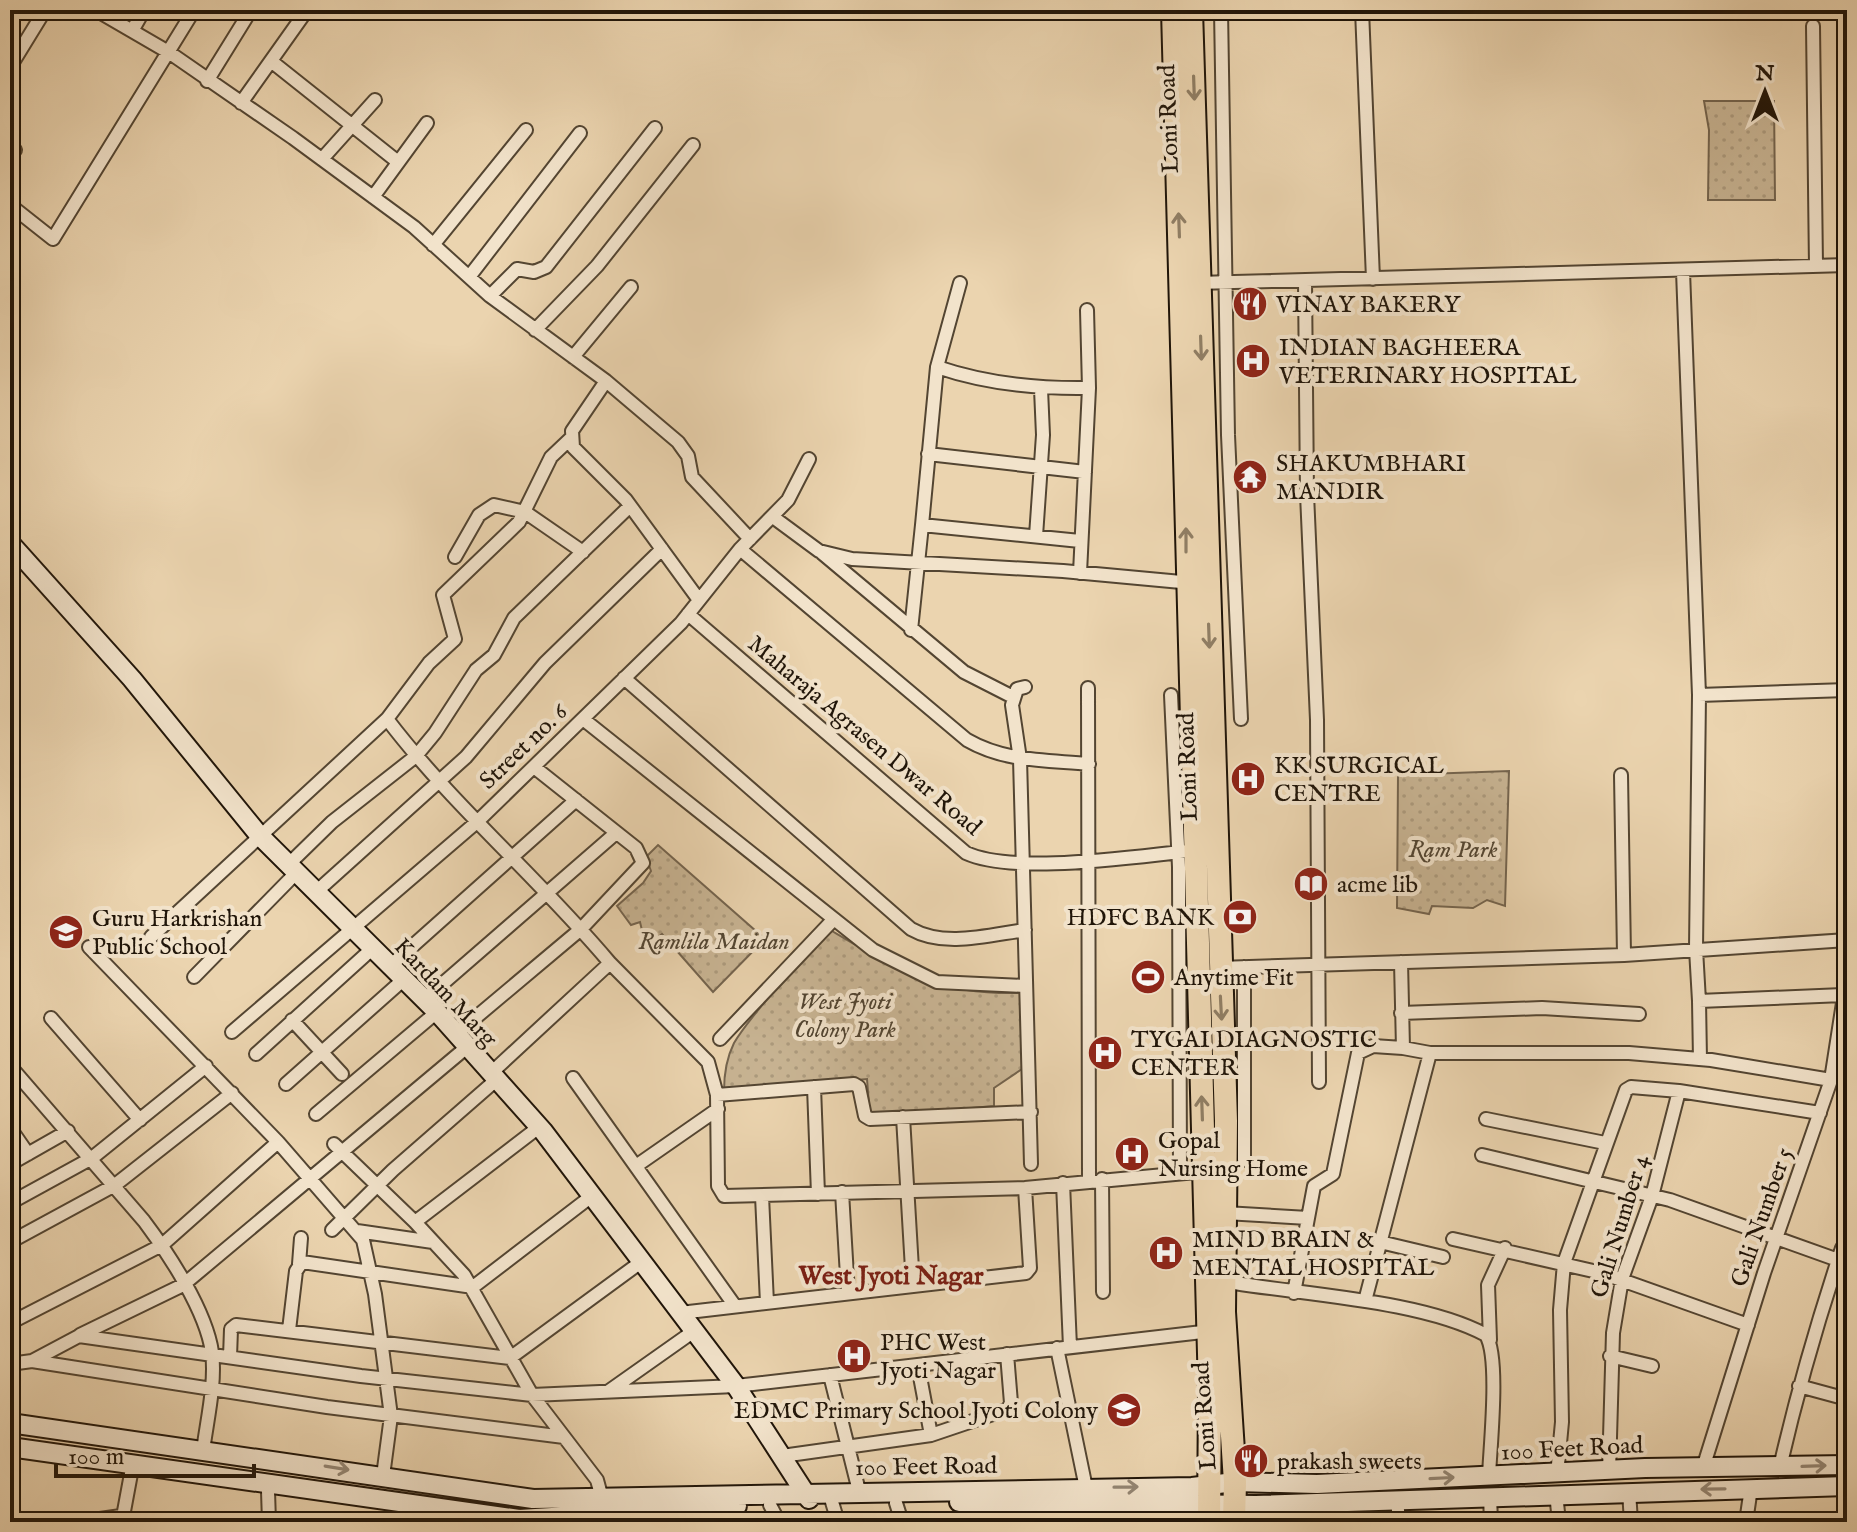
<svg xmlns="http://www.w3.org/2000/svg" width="1857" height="1532" viewBox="0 0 1857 1532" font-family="'IM FELL English',serif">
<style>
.park{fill:url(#park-dots);stroke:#74644e;stroke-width:2}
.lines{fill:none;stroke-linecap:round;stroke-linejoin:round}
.street-casing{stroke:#534532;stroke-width:16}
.secondary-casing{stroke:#201509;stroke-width:22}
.highway-casing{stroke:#201509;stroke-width:26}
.street{stroke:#f2e3cb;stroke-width:12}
.secondary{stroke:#f2e3cb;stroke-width:18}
.highway{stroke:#ebd4af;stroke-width:22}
.oneway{stroke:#907e64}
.oneway2{stroke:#948674}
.labels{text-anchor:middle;stroke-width:8;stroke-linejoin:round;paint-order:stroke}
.street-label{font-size:24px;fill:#201509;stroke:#f2e3cb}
.poi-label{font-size:24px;fill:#201509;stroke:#f2e3cb;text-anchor:start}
.park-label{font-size:24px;font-style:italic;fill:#524532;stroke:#f2e3cb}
.neighbourhood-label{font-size:26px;font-weight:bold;fill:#7a1f14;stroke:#f2e3cb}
</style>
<defs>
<pattern id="park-dots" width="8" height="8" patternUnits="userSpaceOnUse" patternTransform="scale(2)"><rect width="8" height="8" fill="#c8b493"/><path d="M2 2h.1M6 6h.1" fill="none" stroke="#ac9a7d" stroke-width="1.8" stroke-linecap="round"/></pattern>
</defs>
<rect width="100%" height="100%" fill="#ebd4af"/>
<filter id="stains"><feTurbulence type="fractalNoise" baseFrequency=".0025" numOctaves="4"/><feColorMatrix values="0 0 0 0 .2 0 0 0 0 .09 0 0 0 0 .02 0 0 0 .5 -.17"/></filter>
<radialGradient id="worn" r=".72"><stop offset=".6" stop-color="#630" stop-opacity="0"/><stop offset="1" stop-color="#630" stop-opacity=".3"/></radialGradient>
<path class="park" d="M1704 101H1774L1775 200H1708L1709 130Z
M1509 771 1505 906 1487 900 1473 908 1432 906 1429 914 1397 908 1398 775Z
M658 845 765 939 713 992 662 934 646 947 640 922 631 925 617 906 643 883 651 871 646 857Z
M832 931C901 972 938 995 1020 993L1022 1069 994 1088V1106L870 1117 867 1079 724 1091C724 1074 726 1059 734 1043 745 1024 815 939 832 931Z"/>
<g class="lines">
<g class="street-casing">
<path id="street" d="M96 10 170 53 293 138 414 227 490 296 606 381 678 442 688 456 692 477 750 539
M1221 10 1228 435 1241 719
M1362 10 1373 279
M1813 26 1816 266
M132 31 144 10
M271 61 398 162
M10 67 45 10
M207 81 251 10
M241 103 307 10
M10 146 15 150
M322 159 375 100
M373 197 427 123
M10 205 53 239 194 10
M433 245 526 130
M1683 271 1699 695 1696 949 1699 1001 1843 995
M469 277 580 133
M1305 281 1307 494 1317 720 1319 1082
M1196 283 1847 265
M490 296 517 269 534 272 546 267 655 128
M535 330 597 266 693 145
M573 357 631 287
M937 367C987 384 1036 389 1089 388
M606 381 572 431 573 447 626 500 699 600
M928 454 1085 472
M773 517 819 551 852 559 1063 571 1192 583
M922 525 937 367 960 283
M1036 536 1043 435 1041 389
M740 549 967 740C1005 762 1046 760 1089 764
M822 553 964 672 1013 697
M455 557 479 515 494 505 525 512 583 552
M1080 573 1089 388 1087 310
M688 614 966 853C1017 876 1142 855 1200 850
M911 630 922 525 1080 541
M624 678 911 929C944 948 989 935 1025 930
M1025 687 1017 689 1012 705 1020 759 1031 1164
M1088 688 1089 1180
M1171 695 1179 867 1180 1173
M1699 695 1847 690
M387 719C454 807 539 878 610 963
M583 719 873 950 937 982 1025 986
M1621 775 1624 955
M289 864 332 822 416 756 435 733 476 670 494 655 514 618 630 506
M316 892 466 757 545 663 662 549
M151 937 387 719 429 663 455 639 443 595 519 522 551 457 570 439
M89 947 278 1142 363 1240 375 1294 391 1416 383 1476
M1401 962 1403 1048 1430 1053H1629L1711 1060 1831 1080
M389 967 576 800
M1244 967V1160
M1219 968 1624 955 1847 940
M194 977 297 872
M425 999 616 833
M1699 1001 1700 1059
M1401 1013 1542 1008 1639 1014
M51 1018 140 1120
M292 1020 342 1074
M232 1032 478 821 681 623 740 549 788 500 809 459
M456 1034 581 929 643 863 636 848 534 767
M720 1039 833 920
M256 1054 373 948
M10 1066 144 1221C169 1254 206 1311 212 1352 216 1383 207 1420 203 1451
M490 1074 610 963 708 1062 717 1095 718 1186 724 1196 1025 1188 1207 1171
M573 1078 735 1306
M286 1084 403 980
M814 1087 818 1194
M717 1095 854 1084 859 1087 865 1116 870 1119 1031 1112
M316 1114 437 1012
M903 1117 913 1286
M1486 1119 1605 1143
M10 1128 28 1154
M334 1144 415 1222 464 1275 532 1395 597 1480 600 1491
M1482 1155 1670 1200 1838 1260
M10 1164 68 1131
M636 1166 718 1109
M1102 1179 1103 1292
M1063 1183 1070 1347
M842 1192 848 1293
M762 1196 767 1303
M10 1203 92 1158 206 1066
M1225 1213 1308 1218
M415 1222 539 1127
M332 1230 393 1170 495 1081
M357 1231 433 1242
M1453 1239 1602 1273 1748 1325
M10 1242 115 1185 232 1093
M1380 1242 1443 1257
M299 1264 301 1238
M1235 1283C1308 1295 1423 1301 1486 1335 1500 1358 1490 1447 1489 1476
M1294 1293 1314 1186 1333 1174 1358 1053 1373 1046 1403 1048
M1365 1301 1430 1053
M680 1313 1026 1273 1030 1268 1025 1188
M10 1323 162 1245 278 1142
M289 1330 296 1271 302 1262 473 1287 593 1195
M80 1335 183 1285 467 1047
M1490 1340 1488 1285 1505 1248
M1057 1348 1086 1488
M1610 1356 1652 1366
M230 1357 231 1329 236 1325 510 1358 641 1262
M32 1361 79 1336 361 1376 532 1395 736 1386 1211 1331
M10 1364 32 1361 327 1407 564 1437
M918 1366 931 1435
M830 1375 859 1491
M1799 1386 1847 1399
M609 1391 694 1331
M782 1456 931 1435 1008 1409 1011 1403 1007 1354
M1780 1467C1797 1393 1818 1320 1842 1248L1847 1245
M1703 1468 1764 1273 1831 1080 1847 977
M1609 1472 1613 1333 1622 1279 1652 1196 1679 1091
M1557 1475 1562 1422 1560 1310 1564 1263 1626 1090 1631 1087 1679 1091 1820 1113
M268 1491 269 1522
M1629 1491 1631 1522
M1556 1493 1559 1522
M1490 1496 1491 1522
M1397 1499 1399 1522
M406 1501 407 1522
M832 1502 838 1522
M976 1502 983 1522
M1040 1502 1045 1522
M1334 1502 1335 1522
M896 1503 902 1522
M1293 1503 1294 1522
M770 1505 779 1522
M719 1507 725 1522
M1105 1514 1106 1522
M79 1522 121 1516
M122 1522 133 1463
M1746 1522 1751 1488"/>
</g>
<g class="secondary-casing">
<path id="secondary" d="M10 543 132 679 259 835 437 1012 543 1131 736 1386 809 1499
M10 1423 533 1499 1192 1487 1235 1482 1317 1484 1645 1468 1847 1465
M10 1447 519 1519 737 1506
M959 1502 1256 1505 1847 1486"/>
</g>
<g class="highway-casing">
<path id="highway" d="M1173 10 1210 1391 1209 1522
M1191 10 1226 1121 1224 1312 1235 1482 1234 1522"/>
</g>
<use href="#street" class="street"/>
<use href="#secondary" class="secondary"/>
<use href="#highway" class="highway"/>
</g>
<defs><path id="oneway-shaft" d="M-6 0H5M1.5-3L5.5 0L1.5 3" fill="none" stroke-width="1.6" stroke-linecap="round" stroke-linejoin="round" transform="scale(2)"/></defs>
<g class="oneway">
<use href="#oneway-shaft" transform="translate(1194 88) rotate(88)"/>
<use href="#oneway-shaft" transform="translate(1179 225) rotate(-92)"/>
<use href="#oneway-shaft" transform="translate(1201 348) rotate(88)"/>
<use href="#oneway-shaft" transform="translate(1186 540) rotate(-90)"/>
<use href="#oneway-shaft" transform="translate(1209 636) rotate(88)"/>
<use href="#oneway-shaft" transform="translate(1221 1008) rotate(87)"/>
<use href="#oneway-shaft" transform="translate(1202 1108) rotate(-92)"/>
</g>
<g class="oneway2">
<use href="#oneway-shaft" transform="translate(1814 1466) rotate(-2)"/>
<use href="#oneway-shaft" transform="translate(337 1468) rotate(9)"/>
<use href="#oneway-shaft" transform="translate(1442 1478) rotate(-3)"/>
<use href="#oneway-shaft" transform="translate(1126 1487) rotate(-1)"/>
<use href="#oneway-shaft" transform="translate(1713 1489) rotate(179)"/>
</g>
<defs>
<g id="restaurant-disc" transform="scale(1.8)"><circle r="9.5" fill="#8f2418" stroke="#f2e3cb"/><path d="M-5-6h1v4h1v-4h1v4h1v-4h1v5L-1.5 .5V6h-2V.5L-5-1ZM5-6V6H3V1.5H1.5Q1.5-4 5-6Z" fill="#fff"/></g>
<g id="hospital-disc" transform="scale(1.8)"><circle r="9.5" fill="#8f2418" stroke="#f2e3cb"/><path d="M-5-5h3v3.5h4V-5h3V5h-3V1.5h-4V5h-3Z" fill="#fff"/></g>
<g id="temple-disc" transform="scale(1.8)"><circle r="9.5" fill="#8f2418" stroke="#f2e3cb"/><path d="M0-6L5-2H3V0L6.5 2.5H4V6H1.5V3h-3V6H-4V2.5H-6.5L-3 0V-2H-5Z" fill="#fff"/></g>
<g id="library-disc" transform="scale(1.8)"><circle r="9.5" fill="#8f2418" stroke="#f2e3cb"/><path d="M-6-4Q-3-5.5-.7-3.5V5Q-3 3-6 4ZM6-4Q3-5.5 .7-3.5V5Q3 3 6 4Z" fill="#fff"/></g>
<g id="bank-disc" transform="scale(1.8)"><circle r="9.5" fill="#8f2418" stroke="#f2e3cb"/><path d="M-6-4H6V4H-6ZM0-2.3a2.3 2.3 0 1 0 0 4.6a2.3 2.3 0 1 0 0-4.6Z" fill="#fff"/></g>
<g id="school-disc" transform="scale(1.8)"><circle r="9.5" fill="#8f2418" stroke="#f2e3cb"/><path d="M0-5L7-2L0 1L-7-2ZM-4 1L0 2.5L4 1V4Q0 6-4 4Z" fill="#fff"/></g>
<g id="stadium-disc" transform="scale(1.8)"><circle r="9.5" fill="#8f2418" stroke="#f2e3cb"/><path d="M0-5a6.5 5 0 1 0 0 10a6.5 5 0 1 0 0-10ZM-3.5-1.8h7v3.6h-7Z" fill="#fff"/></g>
</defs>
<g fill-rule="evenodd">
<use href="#restaurant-disc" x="1250" y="304"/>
<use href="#hospital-disc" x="1253" y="361"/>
<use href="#temple-disc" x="1250" y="477"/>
<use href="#hospital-disc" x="1248" y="779"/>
<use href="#library-disc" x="1311" y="884"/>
<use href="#bank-disc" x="1240" y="917"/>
<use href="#school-disc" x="66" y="932"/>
<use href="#stadium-disc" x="1148" y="977"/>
<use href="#hospital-disc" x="1105" y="1053"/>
<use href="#hospital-disc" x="1132" y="1154"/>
<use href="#hospital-disc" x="1166" y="1253"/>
<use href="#hospital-disc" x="854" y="1356"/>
<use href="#school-disc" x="1124" y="1410"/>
<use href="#restaurant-disc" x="1251" y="1461"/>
</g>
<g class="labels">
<g class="street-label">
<text transform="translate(1168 119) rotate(-92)" y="8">Loni Road</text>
<text transform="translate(865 735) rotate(40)" y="8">Maharaja Agrasen Dwar Road</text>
<text transform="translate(523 746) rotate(-44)" y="8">Street no. 6</text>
<text transform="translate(1187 767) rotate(-92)" y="8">Loni Road</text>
<text transform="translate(446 992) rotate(47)" y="8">Kardam Marg</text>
<text transform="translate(1761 1217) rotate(-71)" y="8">Gali Number 5</text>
<text transform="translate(1619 1226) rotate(-73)" y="8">Gali Number 4</text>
<text transform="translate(1204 1416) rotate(-94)" y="8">Loni Road</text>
<text transform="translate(1572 1448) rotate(-3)" y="8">100 Feet Road</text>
<text transform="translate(926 1466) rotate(-1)" y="8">100 Feet Road</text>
</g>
<g class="poi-label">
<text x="1276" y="312">VINAY BAKERY</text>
<text x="1279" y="355">INDIAN BAGHEERA<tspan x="1279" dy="28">VETERINARY HOSPITAL</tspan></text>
<text x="1276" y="471">SHAKUMBHARI<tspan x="1276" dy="28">MANDIR</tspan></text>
<text x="1274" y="773">KK SURGICAL<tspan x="1274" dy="28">CENTRE</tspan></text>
<text x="1337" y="892">acme lib</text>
<text x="1214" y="925" text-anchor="end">HDFC BANK</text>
<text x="92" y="926">Guru Harkrishan<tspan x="92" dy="28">Public School</tspan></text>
<text x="1174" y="985">Anytime Fit</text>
<text x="1131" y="1047">TYGAI DIAGNOSTIC<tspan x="1131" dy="28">CENTER</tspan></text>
<text x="1158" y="1148">Gopal<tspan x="1158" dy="28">Nursing Home</tspan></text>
<text x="1192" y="1247">MIND BRAIN &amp;<tspan x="1192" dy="28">MENTAL HOSPITAL</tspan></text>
<text x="880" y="1350">PHC West<tspan x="880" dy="28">Jyoti Nagar</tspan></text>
<text x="1098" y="1418" text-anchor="end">EDMC Primary School Jyoti Colony</text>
<text x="1277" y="1469">prakash sweets</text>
</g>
<g class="park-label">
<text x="1453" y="857">Ram Park</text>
<text x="714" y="949">Ramlila Maidan</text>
<text x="845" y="1009">West Jyoti<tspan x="845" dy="28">Colony Park</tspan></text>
</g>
<g class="neighbourhood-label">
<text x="891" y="1284">West Jyoti Nagar</text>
</g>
</g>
<rect width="1857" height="1532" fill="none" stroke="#ebd4af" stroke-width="40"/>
<rect x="12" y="12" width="1833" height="1508" fill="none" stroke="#201509" stroke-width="4"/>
<rect x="20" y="20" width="1817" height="1492" fill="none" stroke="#201509" stroke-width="2"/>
<g transform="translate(1765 92)" stroke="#f2e3cb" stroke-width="6" paint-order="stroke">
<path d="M0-6L14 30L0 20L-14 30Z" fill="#201509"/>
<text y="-12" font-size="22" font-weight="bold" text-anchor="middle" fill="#201509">N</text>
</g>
<path d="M56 1464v12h198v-12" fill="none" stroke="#201509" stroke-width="4"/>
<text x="68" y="1464" font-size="24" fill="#201509" stroke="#f2e3cb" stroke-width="6" paint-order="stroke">100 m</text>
<rect width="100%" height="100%" filter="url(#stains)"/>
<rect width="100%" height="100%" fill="url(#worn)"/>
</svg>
